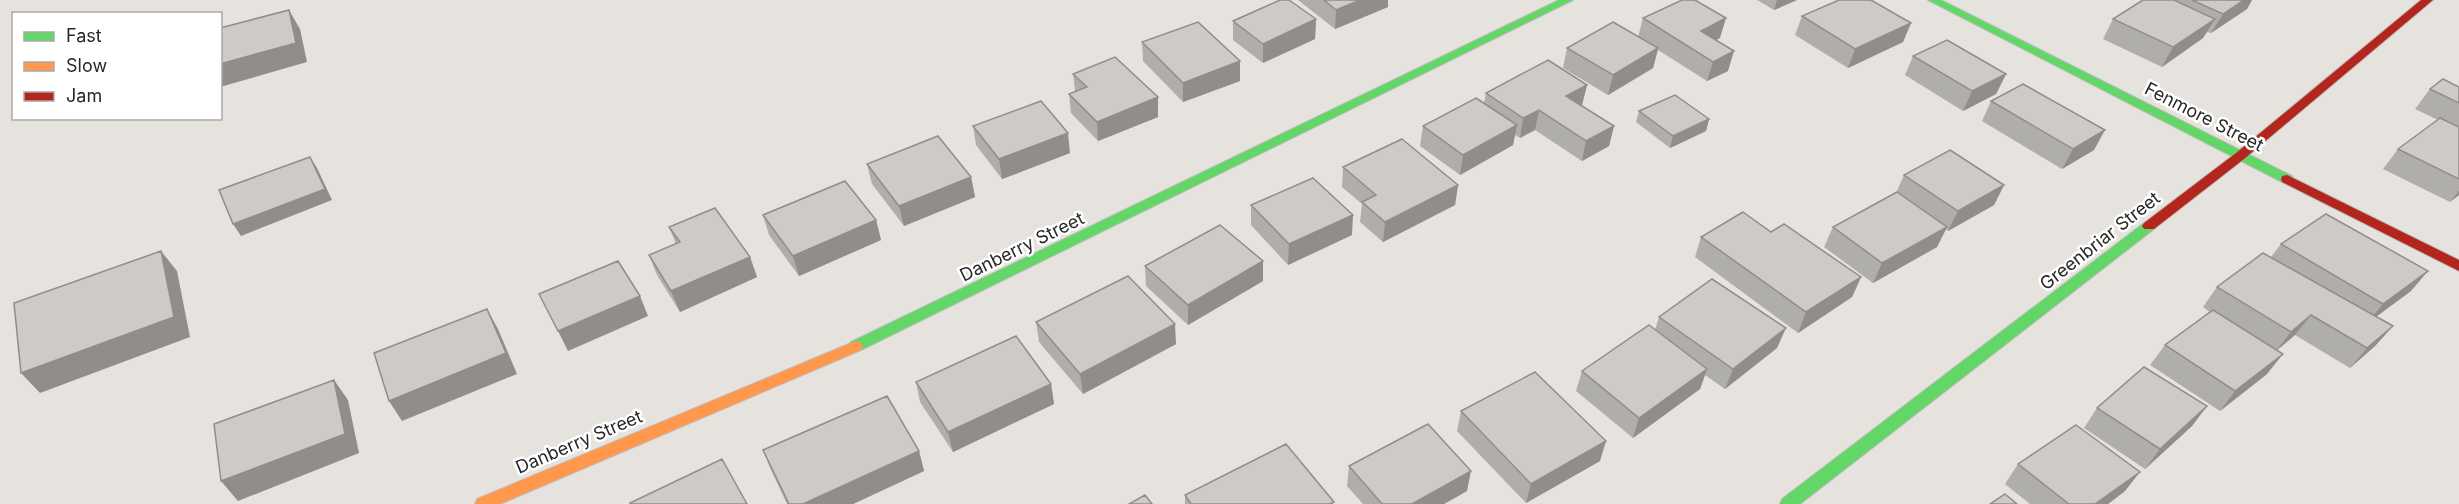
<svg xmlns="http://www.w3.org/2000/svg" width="2459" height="504" viewBox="0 0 2459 504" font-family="Inter,sans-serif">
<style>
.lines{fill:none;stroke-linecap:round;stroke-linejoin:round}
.fast-casing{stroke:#c0bebe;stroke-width:2}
.slow-casing{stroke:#c0bebe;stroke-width:2}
.jam-casing{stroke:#c0bebe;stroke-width:2}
.fast{fill:#63d668;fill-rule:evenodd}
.slow{fill:#ff974d;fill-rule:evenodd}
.jam{fill:#b3261e;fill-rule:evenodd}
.wall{fill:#b0aeab}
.shaded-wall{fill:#908d8b}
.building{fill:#cdcac7;stroke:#908d8b;stroke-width:1.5}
.labels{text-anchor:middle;stroke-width:5;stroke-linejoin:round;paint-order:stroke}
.street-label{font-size:18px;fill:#282828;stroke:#fff}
</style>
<rect width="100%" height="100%" fill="#e6e2dd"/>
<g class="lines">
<g class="fast-casing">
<path id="fast" d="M1559 0H1573L861 350H851L849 346 851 342Z
M1928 0H1941L2292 176 2293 179 2292 182H2282Z
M2149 221 2156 226 2154 229 1800 504H1780L1782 499 2144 223Z"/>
</g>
<g class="slow-casing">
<path id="slow" d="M856 341 861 342 863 346 861 350 500 504H475L477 499Z"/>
</g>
<g class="jam-casing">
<path id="jam" d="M2421 0H2433L2244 159 2154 229H2144L2142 226 2144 223 2236 153Z
M2287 175 2459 260V271L2282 182 2281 179 2282 176Z"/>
</g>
<use href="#fast" class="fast"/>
<use href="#slow" class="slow"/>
<use href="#jam" class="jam"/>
</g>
<path class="wall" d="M1298 0H1388V7L1335 29Z
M1757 0H1797L1774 10Z
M2143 0H2252L2247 9 2211 33 2207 32 2203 38 2162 67 2103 39 2113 19Z
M1802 16 1911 23 1903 42 1848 68 1795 35Z
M1643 18 1720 38 1716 40 1728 71 1707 81 1658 50 1653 68 1608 95 1563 68 1567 48 1638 37Z
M1316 19 1315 39 1263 63 1233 40V21Z
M1142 42 1240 61V81L1183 102 1143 61Z
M1913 56 2006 74 1996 94 1963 111 1905 75Z
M1073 74 1158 117 1098 141 1071 113 1069 94 1075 91Z
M1587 85 1582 105H1581L1614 126 1609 146 1582 161 1535 130 1520 138 1515 135 1513 145 1460 175 1420 146 1423 126 1484 103 1486 93Z
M2459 87V195L2450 202 2383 169 2398 149 2438 120 2415 109 2430 89Z
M1991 101 2094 150 2062 169 1982 121Z
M1639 111 1709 119 1706 131 1670 148 1636 122Z
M973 126 1070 153 1002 179 976 145Z
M867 164 971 177 975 197 904 226 872 184Z
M1343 167 1458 185 1455 205 1383 242 1360 222 1362 204 1342 187Z
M1904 175 2004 185 1994 205 1948 231 1946 229 1937 247 1873 283 1824 247 1833 227 1896 193Z
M1251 205 1352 235 1288 265 1251 225Z
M763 215 876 220 881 240 799 276 769 235Z
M669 227 750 257 757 277 680 312 657 275 649 255 676 244Z
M1771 232 1861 277 1852 297 1798 333 1695 257 1701 237Z
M2281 244 2411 291 2376 317 2393 326 2375 346 2350 368 2295 335 2277 350 2267 374 2220 411 2150 365 2165 345 2210 312 2203 307 2217 287 2271 257Z
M1145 266 1263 281 1188 325 1146 286Z
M1659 317 1777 348 1725 389 1705 375 1700 389 1633 438 1576 391 1582 371 1655 330Z
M1036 322 1176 344 1083 394 1039 342Z
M916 382 1051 384 1054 404 953 452 920 402Z
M2207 406 2192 426 2145 469 2084 428 2097 408Z
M1461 411 1600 461 1526 503 1457 431Z
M763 450 919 451 924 471 853 504H787L771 470Z
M2018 464 2125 491 2108 504H2030L2005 484Z
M1349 466 1467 491 1444 504H1363L1347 486Z
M1185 495 1334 502 1333 504H1185Z"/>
<path class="shaded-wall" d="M1360 0H1388V7L1335 29 1336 10Z
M1777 0H1797L1774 10Z
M2244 0H2252L2247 9 2211 33 2223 14Z
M289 10 300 29 307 62 220 87V64Z
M1726 18 1720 38 1695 50 1701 31Z
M1316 19 1315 39 1263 63V44Z
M2215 19 2203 38 2162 67 2173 47Z
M1911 23 1903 42 1848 68 1855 49Z
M1658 48 1653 68 1608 95 1613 75Z
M1734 51 1728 71 1707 81 1713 62Z
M1240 61V81L1183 102V83Z
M2006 74 1996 94 1963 111 1972 91Z
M1587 85 1582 105 1562 116 1566 96Z
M1158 97V117L1098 141 1097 122Z
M1539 110 1535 130 1520 138 1523 118Z
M1709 119 1706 131 1670 148 1673 136Z
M1517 125 1513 145 1460 175 1463 155Z
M1614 126 1609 146 1582 161 1586 141Z
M2105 130 2094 150 2062 169 2073 149Z
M1068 133 1070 153 1002 179 999 159Z
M310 157 317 168 332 200 241 236 233 224Z
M971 177 975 197 904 226 899 206Z
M1458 185 1455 205 1383 242 1385 222Z
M2004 185 1994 205 1948 231 1958 211Z
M2459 191V195L2450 202Z
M1353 215 1352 235 1288 265 1289 244Z
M876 220 881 240 799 276 793 256Z
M1947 227 1937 247 1873 283 1882 263Z
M161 251 177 271 190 337 40 393 21 373Z
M750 257 757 277 680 312 671 291Z
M1263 261V281L1188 325V305Z
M2428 271 2411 291 2366 324 2383 304Z
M1861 277 1852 297 1798 333 1806 312Z
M640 296 648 316 568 351 558 331Z
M487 309 498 329 517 374 402 421 389 401Z
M2311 315 2295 335 2275 352 2291 332Z
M1175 324 1176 344 1083 394 1080 374Z
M2393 326 2375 346 2350 368 2367 348Z
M1786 328 1777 348 1725 389 1733 369Z
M2283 354 2267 374 2220 411 2235 391Z
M1707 369 1700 389 1633 438 1639 418Z
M334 380 348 400 359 453 238 501 221 481Z
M1051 384 1054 404 953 452 948 432Z
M2207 406 2192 426 2145 469 2160 449Z
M1606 441 1600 461 1526 503 1531 484Z
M919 451 924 471 853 504H803Z
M1471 471 1467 491 1444 504H1412Z
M2140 472 2125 491 2108 504H2095Z"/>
<path class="building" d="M1280 0H1289L1316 19 1263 44 1233 21Z
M1324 0H1360L1336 10Z
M1682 0H1695L1726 18 1701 31 1734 51 1713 62 1643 18Z
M1839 0H1871L1911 23 1855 49 1802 16Z
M2143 0H2174L2215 19 2173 47 2113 19Z
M2192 0H2244L2223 14Z
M289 10 296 43 220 64V28Z
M1198 22 1240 61 1183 83 1142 42Z
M1613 22 1658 48 1613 75 1567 48Z
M1947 40 2006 74 1972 91 1913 56Z
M1115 57 1158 97 1097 122 1069 94 1087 87 1073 74Z
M1548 60 1587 85 1566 96 1614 126 1586 141 1539 110 1523 118 1486 93Z
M2443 79 2459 87V103L2430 89Z
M2023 84 2105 130 2073 149 1991 101Z
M1675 95 1709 119 1673 136 1639 111Z
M1476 98 1517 125 1463 155 1423 126Z
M1041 101 1068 133 999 159 973 126Z
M2440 118 2459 127V179L2398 149Z
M938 136 971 177 899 206 867 164Z
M1402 139 1458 185 1385 222 1362 202 1376 195 1343 167Z
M1950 150 2004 185 1958 211 1904 175Z
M310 157 325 189 233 224 219 190Z
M1313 178 1353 215 1289 244 1251 205Z
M845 181 876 220 793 256 763 215Z
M1897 192 1947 227 1882 263 1833 227Z
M715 208 750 257 671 291 649 255 680 242 669 227Z
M1743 212 1771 232 1784 224 1861 277 1806 312 1701 237Z
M2326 214 2428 271 2383 304 2281 244Z
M1220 225 1263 261 1188 305 1145 266Z
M161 251 174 317 21 373 14 303Z
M2263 253 2393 326 2367 348 2311 315 2291 332 2217 287Z
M618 261 640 296 558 331 539 294Z
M1128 276 1175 324 1080 374 1036 322Z
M1712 279 1786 328 1733 369 1659 317Z
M487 309 506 353 389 401 374 353Z
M2213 310 2283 354 2235 391 2165 345Z
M1649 325 1707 369 1639 418 1582 371Z
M1016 336 1051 384 948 432 916 382Z
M2144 367 2207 406 2160 449 2097 408Z
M1535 372 1606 441 1531 484 1461 411Z
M334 380 345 434 221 481 214 424Z
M887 396 919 451 803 504H789L763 450Z
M1428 424 1471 471 1412 504H1382L1349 466Z
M2076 425 2140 472 2095 504H2069L2018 464Z
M1286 444 1334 502 1329 504H1191L1185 495Z
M722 459 747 504H630V503Z
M2005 494 2017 504H1990Z
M1145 495 1152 504H1129Z"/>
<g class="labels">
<g class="street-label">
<text transform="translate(2204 117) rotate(27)" y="6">Fenmore Street</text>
<text transform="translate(2100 241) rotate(-38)" y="6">Greenbriar Street</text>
<text transform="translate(1022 247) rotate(-26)" y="6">Danberry Street</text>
<text transform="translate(579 442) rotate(-23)" y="6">Danberry Street</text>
</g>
</g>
<rect x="12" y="12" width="210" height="108" fill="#ffffff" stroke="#a9a9a9" stroke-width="1.5"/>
<rect x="24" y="32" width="30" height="9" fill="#63d668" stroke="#a9a9a9" stroke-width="1.5"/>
<text x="66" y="42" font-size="18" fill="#282828">Fast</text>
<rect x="24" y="62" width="30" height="9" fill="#ff974d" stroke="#a9a9a9" stroke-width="1.5"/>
<text x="66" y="72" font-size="18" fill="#282828">Slow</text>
<rect x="24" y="92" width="30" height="9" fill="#b3261e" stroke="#a9a9a9" stroke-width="1.5"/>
<text x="66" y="102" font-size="18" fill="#282828">Jam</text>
</svg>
